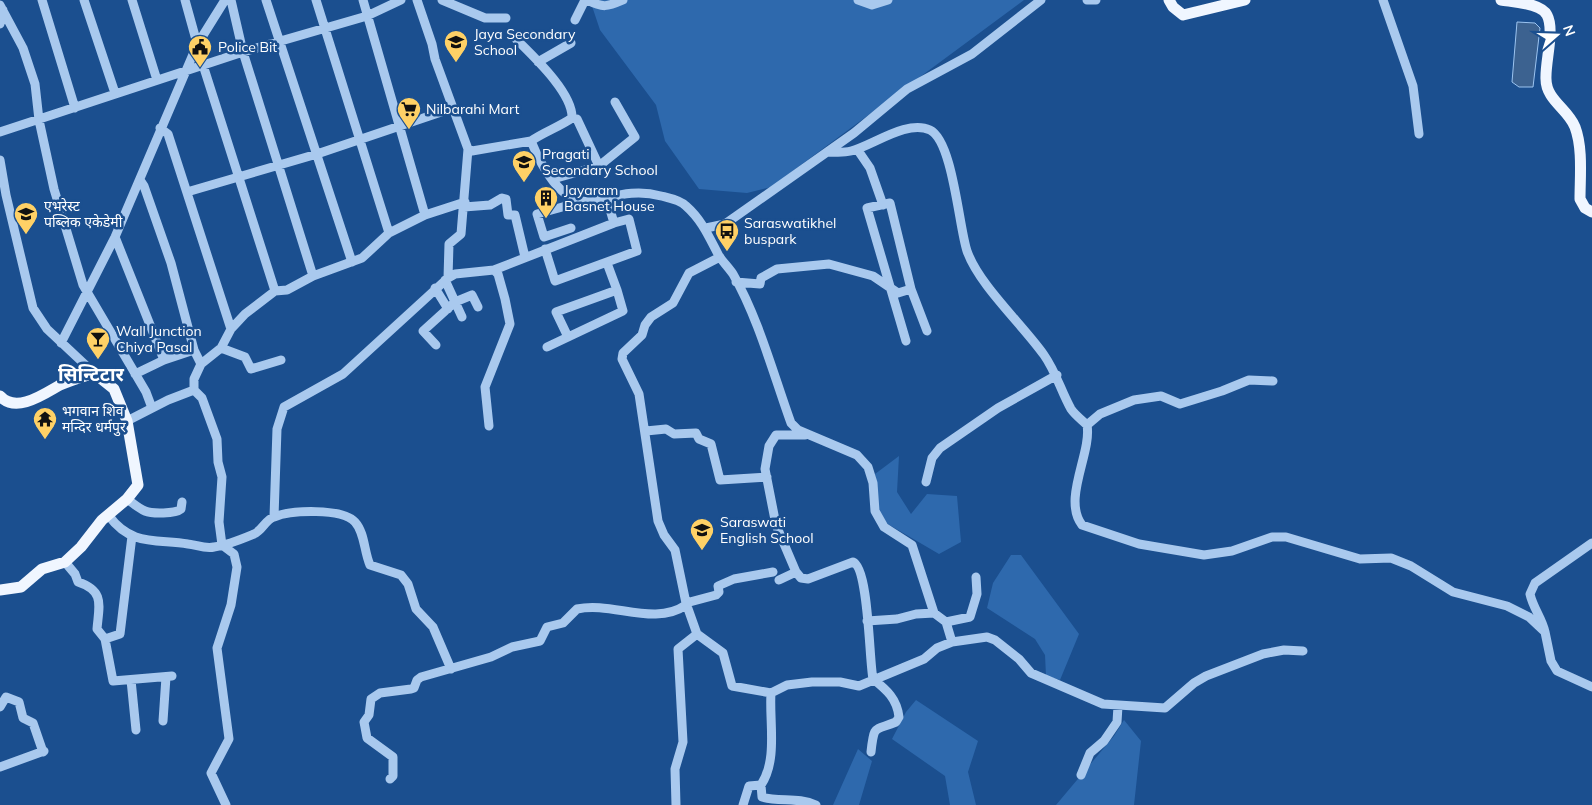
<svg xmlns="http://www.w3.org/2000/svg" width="1592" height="805" viewBox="0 0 1592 805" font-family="Mulish,'Noto Sans Devanagari',sans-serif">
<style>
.green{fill:#2e69ad}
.water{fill:#3c6290;stroke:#9cc4f0}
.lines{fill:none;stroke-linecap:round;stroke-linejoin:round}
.minor{stroke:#a9c9ee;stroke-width:9}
.major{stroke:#f0f6ff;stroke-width:11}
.labels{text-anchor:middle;stroke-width:5;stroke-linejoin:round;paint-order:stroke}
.poi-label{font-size:14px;fill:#fff;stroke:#1b4f8f;text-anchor:start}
.district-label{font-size:19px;font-weight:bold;fill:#fff;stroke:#1b4f8f}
</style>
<rect width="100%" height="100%" fill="#1b4f8f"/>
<path class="green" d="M590 0H1024L771 187 747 193 699 189 665 141 656 105 600 30Z
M899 456 897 492 911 514 927 494 957 496 961 542 939 554 886 523 878 509 875 474Z
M1011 555H1021L1079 634 1060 680 1046 676 1045 655 1035 639 987 608 993 583Z
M916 700 978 741 968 772 976 805H950L945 776 892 739 906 712Z
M1124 720 1141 741 1134 805H1056L1114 736Z
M858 749 872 761 859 805H833Z"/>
<path class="water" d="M1517 22 1535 23 1540 28 1533 87H1519L1512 82Z"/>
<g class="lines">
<path class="minor" d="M42 0 75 108
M84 0 115 93
M132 0 157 80
M185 0 203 65 275 291
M231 0 243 52 313 276
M266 0 352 262
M316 0 389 233
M363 0 425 215
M417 0 432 44 435 59 468 149 472 151 531 141C540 163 561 206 591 201 616 196 635 189 661 196 669 198 680 200 686 206 702 220 709 237 719 256 723 262 729 268 733 274 758 317 774 376 791 423L798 430 857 455 868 467 873 483 875 511 884 527 912 545 934 613 946 622 952 642 987 637 995 640 1019 659 1031 673 1103 704 1165 708 1194 683 1206 676 1263 654 1284 650 1303 651
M442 0 485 18H506
M587 0C603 8 607 7 623 0
M858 0 872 5 888 0
M1087 0H1096
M1383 0 1413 86 1419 134
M0 5 23 48 35 84 39 120 54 189 83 285 146 392 152 408
M575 20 585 0
M0 24 3 10
M516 39C534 57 573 93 572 118 559 127 544 132 531 141
M538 62 571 43
M577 119 599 166
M160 128 168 134 231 329
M0 132 243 52 367 16 401 0
M857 149 870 168 883 205
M828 152C836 152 843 153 851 151 872 146 907 119 930 130 953 141 959 228 967 251 979 285 1022 324 1044 355 1056 372 1061 391 1071 409 1075 415 1082 420 1087 425 1092 453 1062 499 1082 525L1139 544 1204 555 1232 551 1272 537H1286L1360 559 1391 558 1411 566 1453 592 1507 606 1529 617 1545 632 1551 661 1557 671 1592 687
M0 160 6 195 33 308 47 329 94 373
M553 179 599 166 635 137 615 102
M140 180 144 186 171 263 194 350 201 364
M187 192 317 154 453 108
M570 196 566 206 537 214 544 237 571 228
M464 207 490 205 502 198 506 199 508 215H515L525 257
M706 228 725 224 854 133 907 89 972 54 1041 0
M115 237 164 360
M545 249 555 281 637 251 629 219 614 223
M494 270 614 223 606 196
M448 278 449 244 461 234 468 149
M445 280 462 317
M736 282 760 284 761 278 777 269 829 264 873 276 898 293 911 289
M435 288 448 309
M568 337 556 312 617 290 607 263
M906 341 867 208 890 203 911 289 927 331
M61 343 115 237 197 45 225 0
M436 345 423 331 455 302 472 295 478 307
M547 347 623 311 617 290
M221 348 245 357 251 369 281 360
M135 374 164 360 194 350
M194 390 202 398 217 439 218 462 222 477 219 522 222 545 234 554 237 567 231 605 217 648 229 739 211 773 226 805
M194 390V379L201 364 221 348 231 329 245 314 275 291 287 290 313 276 362 258 389 233 425 215 465 202
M127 421 168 400 194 390
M1087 425 1100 414 1134 400 1161 396 1180 404 1222 391 1249 380 1273 381
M646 431 666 429 674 434 696 433 699 439 711 444 720 480 767 477
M805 435H776L769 446 765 469 776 525 796 572 801 578 808 579 853 562C869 568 869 660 873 679 887 690 897 699 899 717L896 722C874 731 874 724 871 752
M926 482 932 458 940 448 998 408 1057 375
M127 499C133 503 138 508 145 511 152 514 175 514 181 509L182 502
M109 516C131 546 156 539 188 544 197 545 205 549 214 547 228 545 242 539 254 534 263 530 265 520 274 517 291 510 342 508 355 522 365 533 364 552 370 565L401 575 408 584 416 609 433 627 451 669
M274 517 277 429 284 407 343 374 448 278 455 274 494 270 498 274 505 299 510 324 485 387 489 426
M132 536 120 634 105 639 113 681 172 676
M65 562 75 574 78 582C105 591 99 605 97 629L105 639
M779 580 796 572
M686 603 716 595 719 592 718 586 734 579 773 572
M867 621 897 619 916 614 934 613
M946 622 970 617 977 594 976 577
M1545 632C1542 618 1533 608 1530 594L1535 583 1592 543
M697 634 686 603 675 550 664 535 658 521 639 394 622 359 623 353 642 335 645 325 651 317 673 303 689 273 720 257
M697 634 723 653 732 686 771 693C769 721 778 760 761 785L749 786 743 805
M131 680 136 730
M771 693 787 685 812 682H840L859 686 924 659 937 648 952 642
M0 707 6 697 19 702 23 718 33 723 43 752
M163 721 166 677
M0 767 44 751
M1081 775 1090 753 1104 741 1117 722 1118 706
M390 779 393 776V757L367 738 364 722 369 715 371 699 380 693 411 689 414 688 417 680 421 677 491 657 512 647 540 641 547 627 563 623 577 609C612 601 654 627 686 605
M761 785 762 797C780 802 798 797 816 805
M676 805 675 769 683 742 678 649 697 634"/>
<path class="major" d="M1169 0 1173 7 1183 15 1245 0
M1501 0C1513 2 1541 3 1547 15 1555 30 1545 62 1546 79 1546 100 1568 109 1575 127 1583 148 1580 177 1580 199L1585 208 1592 212
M0 396C16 414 44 394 60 385 71 380 82 377 94 373L114 389 127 421 138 485 127 499 102 520 81 547 65 562 42 569 21 587 0 590"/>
</g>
<defs>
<g id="school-pin" transform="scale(1.25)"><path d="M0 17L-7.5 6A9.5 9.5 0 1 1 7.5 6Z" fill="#ffd166" stroke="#1b4f8f"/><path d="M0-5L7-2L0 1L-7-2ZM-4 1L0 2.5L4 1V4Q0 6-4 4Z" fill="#111"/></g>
<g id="civic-pin" transform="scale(1.25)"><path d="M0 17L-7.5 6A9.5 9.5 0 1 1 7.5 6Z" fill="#ffd166" stroke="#1b4f8f"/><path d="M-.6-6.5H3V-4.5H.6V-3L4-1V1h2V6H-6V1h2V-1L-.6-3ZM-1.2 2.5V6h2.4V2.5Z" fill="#111"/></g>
<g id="supermarket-pin" transform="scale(1.25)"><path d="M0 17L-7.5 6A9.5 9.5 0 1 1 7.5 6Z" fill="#ffd166" stroke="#1b4f8f"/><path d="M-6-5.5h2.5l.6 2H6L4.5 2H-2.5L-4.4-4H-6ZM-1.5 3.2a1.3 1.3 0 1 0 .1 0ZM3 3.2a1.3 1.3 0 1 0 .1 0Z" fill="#111"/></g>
<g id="building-pin" transform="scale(1.25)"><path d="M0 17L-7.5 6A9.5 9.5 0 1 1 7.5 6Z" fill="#ffd166" stroke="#1b4f8f"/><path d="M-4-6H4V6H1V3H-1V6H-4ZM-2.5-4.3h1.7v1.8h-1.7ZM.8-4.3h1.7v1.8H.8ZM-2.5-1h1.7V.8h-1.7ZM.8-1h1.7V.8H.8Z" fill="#111"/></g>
<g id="bus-pin" transform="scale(1.25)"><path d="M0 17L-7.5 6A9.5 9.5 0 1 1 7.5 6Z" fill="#ffd166" stroke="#1b4f8f"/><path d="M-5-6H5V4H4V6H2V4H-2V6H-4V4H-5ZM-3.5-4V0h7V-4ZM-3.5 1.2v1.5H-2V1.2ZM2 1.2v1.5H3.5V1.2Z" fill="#111"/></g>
<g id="bar-pin" transform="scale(1.25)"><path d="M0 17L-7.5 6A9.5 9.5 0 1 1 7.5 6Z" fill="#ffd166" stroke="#1b4f8f"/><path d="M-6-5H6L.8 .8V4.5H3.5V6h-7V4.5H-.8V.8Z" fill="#111"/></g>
<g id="temple-pin" transform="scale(1.25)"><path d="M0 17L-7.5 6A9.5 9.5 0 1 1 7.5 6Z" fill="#ffd166" stroke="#1b4f8f"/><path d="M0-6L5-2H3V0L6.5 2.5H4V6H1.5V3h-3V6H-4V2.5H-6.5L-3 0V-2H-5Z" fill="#111"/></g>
</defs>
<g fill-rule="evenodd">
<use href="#school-pin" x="456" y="42"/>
<use href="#civic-pin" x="200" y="47"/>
<use href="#supermarket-pin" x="409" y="109"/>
<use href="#school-pin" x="524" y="162"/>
<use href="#building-pin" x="546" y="198"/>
<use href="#school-pin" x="26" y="214"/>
<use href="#bus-pin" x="727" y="231"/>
<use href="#bar-pin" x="98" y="339"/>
<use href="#temple-pin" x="45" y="419"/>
<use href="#school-pin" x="702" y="530"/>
</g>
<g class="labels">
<g class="poi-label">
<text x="474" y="39">Jaya Secondary<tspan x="474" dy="16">School</tspan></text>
<text x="218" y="52">Police Bit</text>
<text x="426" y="114">Nilbarahi Mart</text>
<text x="542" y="159">Pragati<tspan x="542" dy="16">Secondary School</tspan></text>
<text x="564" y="195">Jayaram<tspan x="564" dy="16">Basnet House</tspan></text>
<text x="44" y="211">एभरेस्ट<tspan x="44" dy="16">पब्लिक एकेडेमी</tspan></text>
<text x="744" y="228">Saraswatikhel<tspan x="744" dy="16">buspark</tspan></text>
<text x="116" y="336">Wall Junction<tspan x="116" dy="16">Chiya Pasal</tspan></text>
<text x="62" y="416">भगवान शिव<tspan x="62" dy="16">मन्दिर धर्मपुर</tspan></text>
<text x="720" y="527">Saraswati<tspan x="720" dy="16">English School</tspan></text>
</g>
<g class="district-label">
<text x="91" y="381">सिन्टिटार</text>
</g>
</g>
<g transform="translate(1557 35) rotate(70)" stroke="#1b4f8f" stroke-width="4" paint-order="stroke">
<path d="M0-4L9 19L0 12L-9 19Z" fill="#ffffff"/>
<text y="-8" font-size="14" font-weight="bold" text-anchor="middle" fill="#ffffff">N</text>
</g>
</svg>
